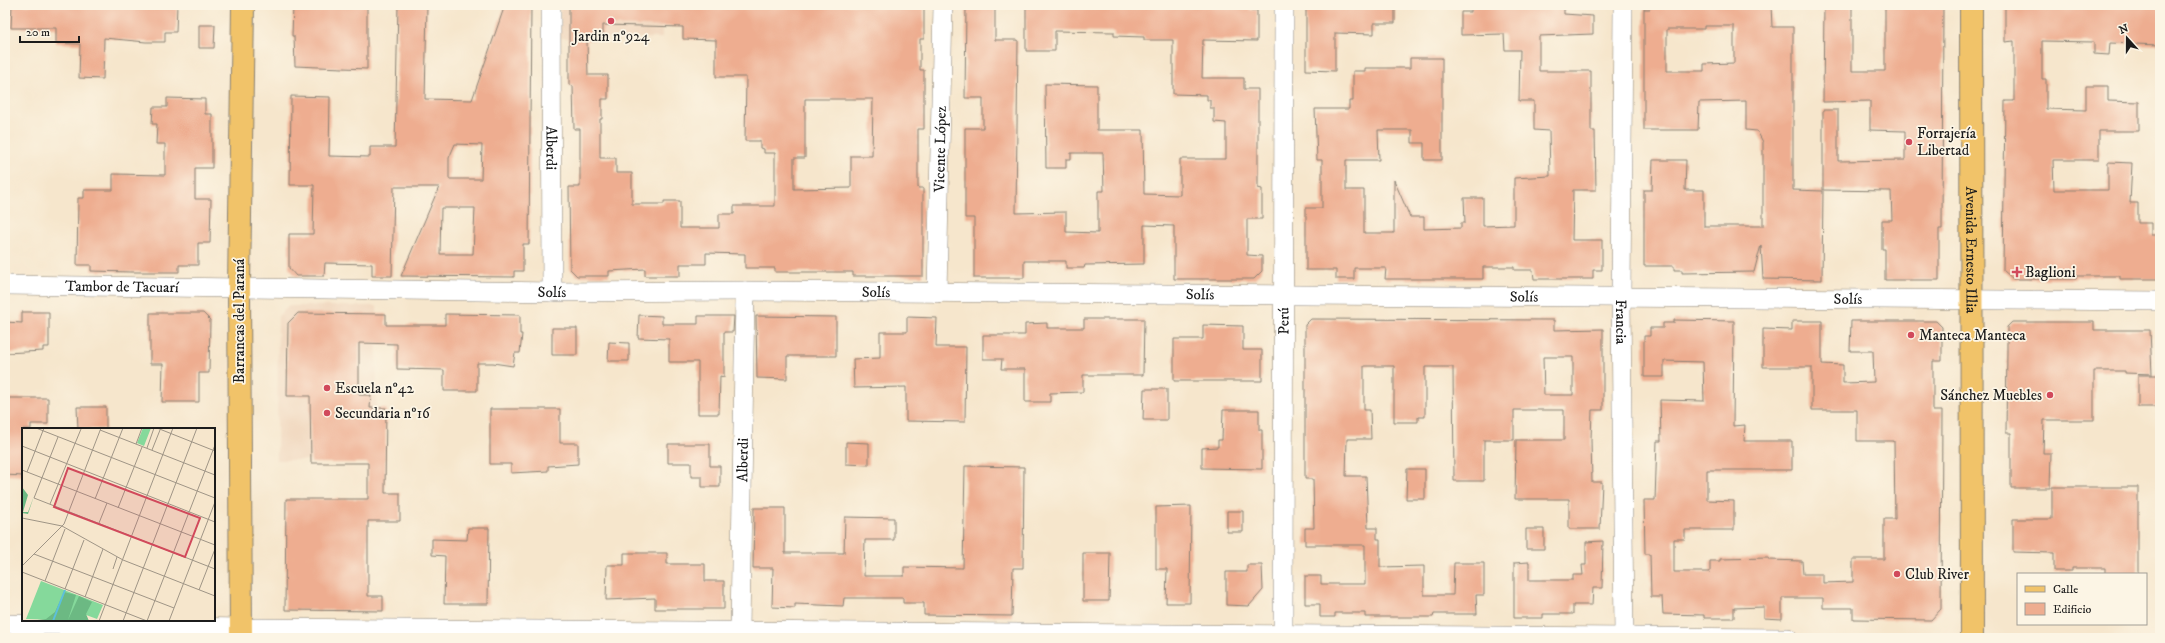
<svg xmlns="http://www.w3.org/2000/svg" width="2165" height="643" viewBox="0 0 2165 643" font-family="'IM FELL DW Pica',serif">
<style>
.built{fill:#f0d5bc}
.building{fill:#eead90;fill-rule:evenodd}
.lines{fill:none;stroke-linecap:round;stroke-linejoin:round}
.minor-casing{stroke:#898174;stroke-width:20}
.major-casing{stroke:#898174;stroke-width:24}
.minor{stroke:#fff;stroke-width:19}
.major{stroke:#f1c369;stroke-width:22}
.poi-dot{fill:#d1495b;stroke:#fcf5e5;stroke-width:1.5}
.labels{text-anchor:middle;stroke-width:3.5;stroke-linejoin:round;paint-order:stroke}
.poi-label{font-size:15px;fill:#1c1c1c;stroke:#fcf5e5;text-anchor:start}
.street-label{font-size:15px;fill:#1c1c1c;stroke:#fcf5e5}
.inset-river{fill:none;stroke:#5cc0db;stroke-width:2}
.inset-road{fill:none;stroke:#9f9586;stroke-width:1}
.view{fill:#d1495b;fill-opacity:0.15;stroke:#d1495b;stroke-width:2}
.inset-edge{fill:none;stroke:#1c1c1c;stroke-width:2}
</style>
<rect width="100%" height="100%" fill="#fcf5e5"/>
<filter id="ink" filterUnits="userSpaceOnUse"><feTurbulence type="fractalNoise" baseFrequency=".025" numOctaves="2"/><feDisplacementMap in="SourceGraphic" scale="8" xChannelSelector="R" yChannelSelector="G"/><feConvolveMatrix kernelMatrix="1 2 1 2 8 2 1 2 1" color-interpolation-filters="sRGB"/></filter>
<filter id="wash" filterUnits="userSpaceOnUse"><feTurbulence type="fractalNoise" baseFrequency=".012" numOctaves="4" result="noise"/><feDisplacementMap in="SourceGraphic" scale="16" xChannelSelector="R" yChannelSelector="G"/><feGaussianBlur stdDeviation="0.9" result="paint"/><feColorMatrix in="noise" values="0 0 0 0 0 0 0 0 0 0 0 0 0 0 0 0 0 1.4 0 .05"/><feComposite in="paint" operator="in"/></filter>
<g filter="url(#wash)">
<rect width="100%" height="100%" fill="#f6e6cc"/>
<path class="built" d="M560 5H662V38H560Z
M289 306H377L376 460H277L278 316Z"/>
<g id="blocks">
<path class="building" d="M12 5H177L176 32H165V42H146L104 38 103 79 79 78 80 44 56 43V28H11Z
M293 5H367V69L295 66 294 36H292Z
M398 5H427L425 99 472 100 505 5H531L529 244H523V271H514V277L401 276 439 187H394L392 276H372V264L325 263 324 276H296L289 268V234H313L314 185H290L291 96 330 97 329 156 370 157V147H395ZM455 144 482 145 481 179H449V158ZM441 208H475L473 254H440Z
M569 5H924V39H920V70H924V129H918V188H923V276H853V272H775V268H745V254L706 253V264H680V276H645V269L609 271V276H577L570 269 569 187H580V129H574L573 86 569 85ZM603 25 683 27V39L716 40V77H746L745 141H760V148L764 149V153H775V206H734V214H719V228H680V201H664V204H632V173H616V158H600V119H602V99H608V75H588L587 40H603ZM805 99H873L872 156H851V188L794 189V158H805Z
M966 5H995V40H1018L1016 213 1066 212V232L1098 233V191H1104L1103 153H1071V159H1066V168H1046L1045 84 1097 85V130H1143L1144 194 1180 195V159H1226V123L1214 122V108H1210V100H1207V95L1173 94V40H1144V37L1114 36V32L1055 31V51H1026V5H1250V10H1257V41L1203 40 1202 78H1244V89H1258V188L1262 189V219H1247V255L1262 256V271L1254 279H1174V226L1144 225V264L1085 265 1084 268H1066V261H1024V278H974V218H965V128H983V98H965Z
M1306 5H1395V23H1374V34L1335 33V71L1306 70Z
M1471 5H1564V14L1593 16V34L1539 36V71H1591V131H1595L1596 190H1573L1572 240H1602V270H1593V279H1534L1533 270H1514V267H1483V279H1385L1386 268H1354V279H1336V270H1306V208H1322V160H1317L1315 109H1349V101H1353V71H1365V68H1410V58H1442V160H1424V143H1412V130H1378L1379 160H1346V190H1364V233H1394V180L1410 217H1424V229L1461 228V223H1465L1464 198H1483V226L1514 225V178L1550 176 1549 131 1534 130V101H1519L1520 50H1505L1504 34 1461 35V12H1471Z
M1650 5H1771L1772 27H1793V190L1823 191 1822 280 1763 279 1761 245 1754 272 1682 273V270H1674V266H1644V190H1652L1653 160H1686L1685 190H1704V226H1763V142L1757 131 1746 130V101L1699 102 1698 130H1644V9H1650ZM1704 26H1734V63L1704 64V71H1667V29H1704Z
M1824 5H1852V71H1885V5H1943L1942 229H1939V280H1885V249H1882V220H1892L1891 191 1823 190V110H1838V161L1905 160V131L1870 130V101L1823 102Z
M2005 5H2160V45L2110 43 2109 55 2094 54V42L2042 41V79H2046V109L2086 110V86H2108V101L2139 102V131H2099V160H2053L2054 190H2108V162L2132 163 2130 203H2138V223H2151V235H2160V279H2120V276H2076V279H2013L2003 270 2005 101H2014V41L2005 42Z
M199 25H215L214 48H199Z
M167 98 205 99V114H212V168H195V199H211L210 243H198V265H179V272H131L91 271V265H77L78 198H84V190H113V174L165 175V144H156L157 124H152L153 107H167Z
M22 312H49V347H43V351L5 353V322L22 323Z
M150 313H203L210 320 209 373H199V402H162L163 364H150Z
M298 313 386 314V325H445V314L520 315V334H522L520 353H515L513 366 493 363H477V391H444V370L397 369V344L359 343V395H371L370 408H386L385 493H400V521H368V596H383V611L285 610 286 499H368V463H311L310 396H287L288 323Z
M639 315 662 316V324H698V316H734L733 332H724V377L720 376 719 414H698V362H669V339L638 338Z
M756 316 836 317V356H787V379L757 378Z
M907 317 937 318 936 347H966L965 422 906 421V387L854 388 853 359 880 358V332H907Z
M1084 319H1144L1143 375H1083V392L1050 393V402H1025V369H1001L1002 359H983V335H1025V324L1047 323V328H1084Z
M1311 319 1554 320V330L1603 329V410H1592L1591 440 1592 482H1602L1600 529H1569V499H1515L1516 440H1564V410H1514V440H1484V481H1454L1453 367H1425V417H1418V422H1394V366H1364V410H1370L1371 439H1347L1346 476H1366L1368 528H1377V539H1380V567L1424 566V595H1453L1454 563H1484V595H1476L1477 614H1434L1433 617H1365V613H1335V617H1320V604H1305V576H1321V584H1365V545H1305V528H1314L1313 479H1305V325ZM1543 357H1573V395H1544Z
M1674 320 1734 321 1733 426 1745 425 1744 441H1792V470H1707V500L1734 501V530H1685V539H1674V572H1710V561H1720V559L1769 558V560L1802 561 1803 574H1823V583L1853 582V559H1884V519H1895L1894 441H1857V410H1812V367H1763V329L1792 330V321H1822V364L1843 365V383L1874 382 1873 351H1850L1851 321H1936L1942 327V361H1933V411H1942L1941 609 1931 620 1853 619V608H1823V598H1782V619L1764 618V607L1734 608V618H1704V615L1663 614 1662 597H1651L1650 554H1645L1644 500H1655L1657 441H1661L1660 400 1704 401 1703 362 1664 361V377H1644V336H1650V328H1663V323H1674Z
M2012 322H2094V330H2150L2152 374 2125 373V371H2094V420H2044L2043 453H2051L2050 488H2011V433H2006L2007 350V327Z
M1203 325 1243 326V350H1262V381H1174V339H1203Z
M552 328H577V355H552Z
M609 342 629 343V361H608Z
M2138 375H2160V407H2138Z
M1144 389H1167V420H1143Z
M5 398H48V424H31V429H23V476L5 475Z
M77 407H106V429H78Z
M490 409H560V443H578V464L548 466V471L511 473V464H490Z
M1223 410H1259V430H1262V469L1202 468V448L1218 447V440H1222Z
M846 442 869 443V465L846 464Z
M668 444H710V466H720V487H702V477H691V463H668Z
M965 466 1024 467 1023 568H1013L1012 616 924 615V603H903V598H844L843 606 795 604V608L772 607 773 568H753L754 508H785V553H844L845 517 894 518V540H865L864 576H904V567L963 568Z
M1407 469H1425V499H1406Z
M2052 487H2138V574H2105V568H2072V571H2054V553L2013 552V519H2052Z
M1191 506 1190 603H1166L1167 569H1156V507Z
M1227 511H1243V532H1227Z
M468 528H489L488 604H444L445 556 432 555V539L467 540Z
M1526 529H1544V549H1526Z
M1603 541 1602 588H1593L1592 605H1573V614H1543V618H1514V563L1529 562V580H1573V575H1583L1582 565H1586V542Z
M624 553H667V564H705V581H724V609H655V598L606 600 607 565H624Z
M1083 553H1110L1109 601H1083Z
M1247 565H1262L1263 590 1249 606 1226 605V572H1247Z"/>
</g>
</g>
<g filter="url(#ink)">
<use href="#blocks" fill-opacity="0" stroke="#898174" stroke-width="1"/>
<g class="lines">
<g class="minor-casing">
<g id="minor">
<path id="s1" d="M551 5 552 292"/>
<path id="s2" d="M1623 5 1621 298 1624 638"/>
<path id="s3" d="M5 285 552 292 745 291 2160 301"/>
<path id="s4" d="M937 293 943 5"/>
<path d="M5 624 241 628 1788 638"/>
<path id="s5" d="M740 630 745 291"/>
<path id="s6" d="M1283 638 1284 5"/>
</g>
</g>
<g class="major-casing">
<g id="major">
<path id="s7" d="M1971 5 1972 638"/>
<path d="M241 638 239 287 243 5"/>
</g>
</g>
<use href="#minor" class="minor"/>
<use href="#major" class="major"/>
</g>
</g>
<g class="poi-dot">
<circle cx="611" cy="21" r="4"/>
<circle cx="1909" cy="142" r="4"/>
<path d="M2015 266h4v4h4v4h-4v4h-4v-4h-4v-4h4z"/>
<circle cx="1911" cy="335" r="4"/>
<circle cx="327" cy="388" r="4"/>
<circle cx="2050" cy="395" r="4"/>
<circle cx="327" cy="413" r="4"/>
<circle cx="1897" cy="574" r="4"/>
</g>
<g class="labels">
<g class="poi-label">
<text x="611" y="41" text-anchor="middle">Jardin nº924</text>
<text x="1917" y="138">Forrajería<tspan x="1917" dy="17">Libertad</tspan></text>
<text x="2025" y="277">Baglioni</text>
<text x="1919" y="340">Manteca Manteca</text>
<text x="335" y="393">Escuela nº42</text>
<text x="2042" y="400" text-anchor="end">Sánchez Muebles</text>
<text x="335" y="418">Secundaria nº16</text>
<text x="1905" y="579">Club River</text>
</g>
<g class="street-label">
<text dy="5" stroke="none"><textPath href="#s1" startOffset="143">Alberdi</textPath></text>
<text dy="5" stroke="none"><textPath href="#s4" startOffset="144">Vicente López</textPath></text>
<text dy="5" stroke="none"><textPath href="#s7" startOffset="245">Avenida Ernesto Illia</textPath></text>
<text dy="5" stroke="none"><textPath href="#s3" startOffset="117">Tambor de Tacuarí</textPath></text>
<text dy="5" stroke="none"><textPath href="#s3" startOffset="547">Solís</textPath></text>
<text dy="5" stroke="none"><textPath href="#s3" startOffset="871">Solís</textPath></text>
<text dy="5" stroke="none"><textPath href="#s3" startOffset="1195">Solís</textPath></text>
<text dy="5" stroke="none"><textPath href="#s3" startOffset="1519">Solís</textPath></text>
<text dy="5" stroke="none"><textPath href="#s3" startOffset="1843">Solís</textPath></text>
<text transform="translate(239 321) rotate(-90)" y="5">Barrancas del Paraná</text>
<text dy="5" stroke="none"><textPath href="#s6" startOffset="317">Perú</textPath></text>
<text dy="5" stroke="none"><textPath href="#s2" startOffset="317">Francia</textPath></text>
<text dy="5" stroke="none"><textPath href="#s5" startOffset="170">Alberdi</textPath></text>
</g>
</g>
<g transform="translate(22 428)">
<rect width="193" height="193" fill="#f6e6cc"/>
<path d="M121 0H129L122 18 115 15ZM19 153 81 177 75 191 56 184 54 187 67 193 4 191Z" fill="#85d99b"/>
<path d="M0 59 6 67 1 84H6L12 68 6 86 0 85ZM42 164 54 167 46 192 57 168 70 174 64 186 67 193H7L24 191 33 184Z" fill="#6cb983"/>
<path class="inset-river" d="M31 193 43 162"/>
<path class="inset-road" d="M14 0 193 70M135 0 193 23M78 2 193 47M36 9 12 70 193 141M114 16 120 0M0 18 193 94M125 20 132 0M130 22 138 2M0 42 193 117M5 44 22 0M73 71 101 0M28 76 59 1M96 80 120 19M0 90 40 98M77 95 85 75M40 98 101 132 193 168M12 126 152 180M0 138 42 96 79 0M91 141 95 129M0 144 125 193M23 153 43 101M43 161 62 112M177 162 193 121M63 169 81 121M77 193 151 0M101 193 175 0M125 193 193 17M147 193 193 74"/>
<path class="view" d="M46 40 178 90 163 129 32 79Z"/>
<rect width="193" height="193" class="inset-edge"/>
</g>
<rect width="2165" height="643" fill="none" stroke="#fcf5e5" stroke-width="20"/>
<rect x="2017" y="573" width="130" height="52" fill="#fcf5e5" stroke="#a29e95"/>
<rect x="2025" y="586" width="20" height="6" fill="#f1c369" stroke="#a29e95"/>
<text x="2053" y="593" font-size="12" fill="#1c1c1c">Calle</text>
<rect x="2025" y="603" width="20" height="12" fill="#eead90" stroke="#a29e95"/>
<text x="2053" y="613" font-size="12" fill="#1c1c1c">Edificio</text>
<g transform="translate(2127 38) rotate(339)" stroke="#fcf5e5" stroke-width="3" paint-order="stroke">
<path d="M0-3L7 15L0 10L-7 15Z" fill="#1c1c1c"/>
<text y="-6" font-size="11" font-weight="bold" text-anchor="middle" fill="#1c1c1c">N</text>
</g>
<path d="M20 36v6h59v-6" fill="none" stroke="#1c1c1c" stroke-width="2"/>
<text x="26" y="36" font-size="12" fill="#1c1c1c" stroke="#fcf5e5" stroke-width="3" paint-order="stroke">20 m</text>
</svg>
